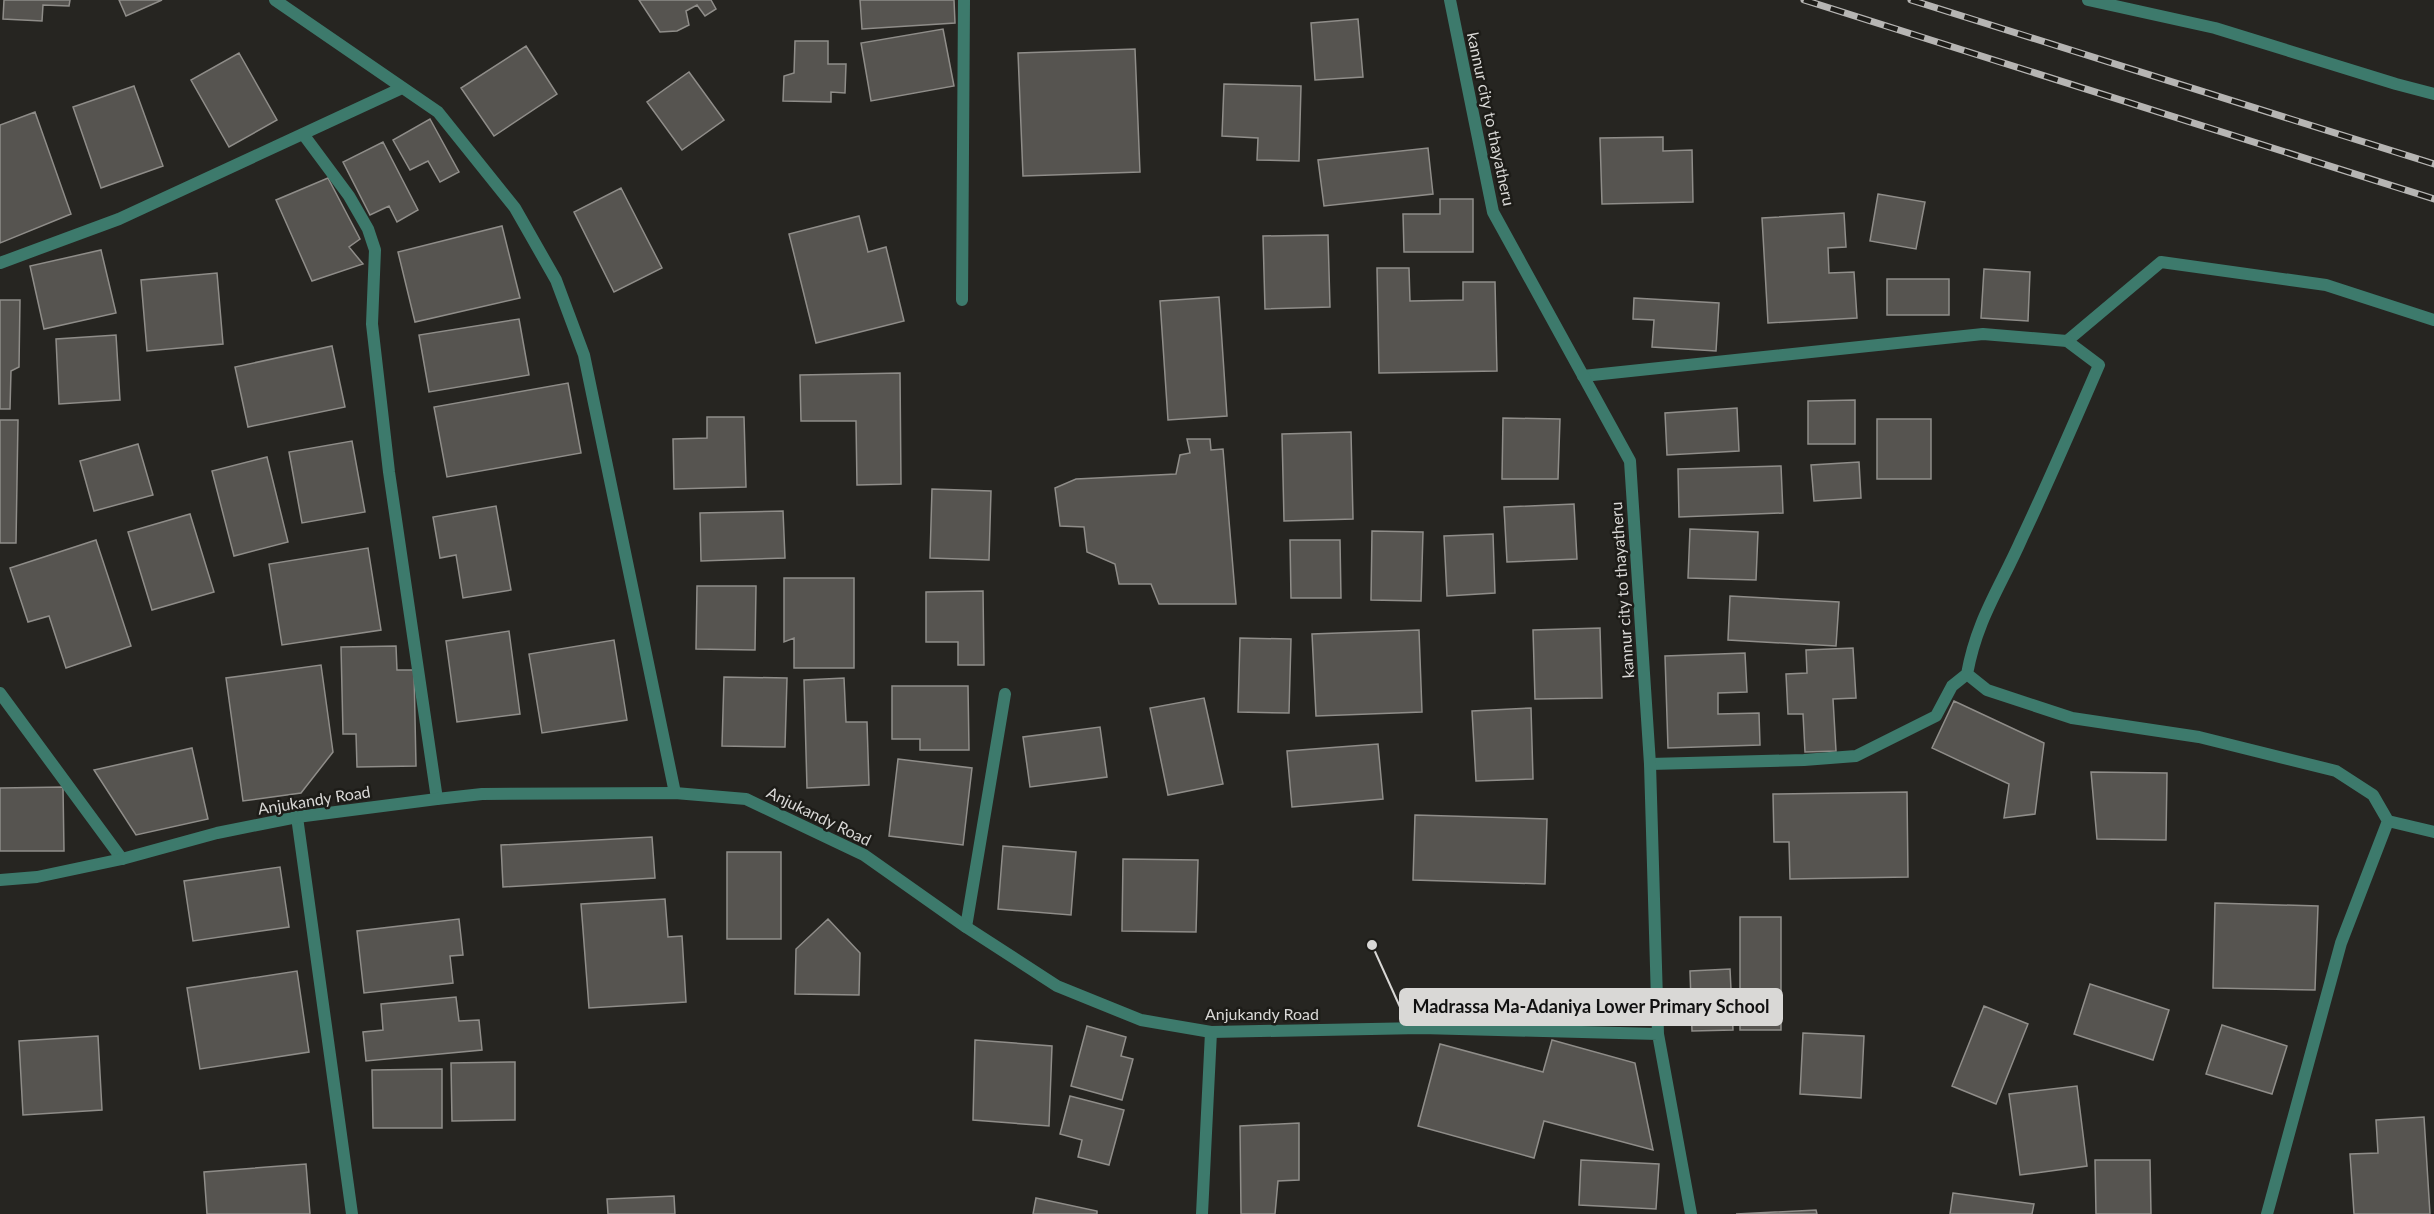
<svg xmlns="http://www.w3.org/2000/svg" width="2434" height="1214" viewBox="0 0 2434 1214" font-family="Lato,sans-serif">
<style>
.building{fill:#565450;stroke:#8f8d89;stroke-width:1.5}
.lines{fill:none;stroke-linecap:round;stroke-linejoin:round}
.service{stroke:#3d7a6c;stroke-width:12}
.minor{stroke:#3d7a6c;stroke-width:12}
.tertiary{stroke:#3d7a6c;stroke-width:12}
.rail-casing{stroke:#b6b5b3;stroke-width:7}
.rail{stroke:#1d1c18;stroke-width:4.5;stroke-dasharray:14;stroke-linecap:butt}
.labels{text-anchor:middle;stroke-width:5;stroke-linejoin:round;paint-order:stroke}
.street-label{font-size:16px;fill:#d9d8d6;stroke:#1d1c18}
.leader{fill:none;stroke:#d9d8d6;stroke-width:2}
.callout-dot{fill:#d9d8d6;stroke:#1d1c18;stroke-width:2}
.callout{fill:#d9d8d6;stroke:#d9d8d6;stroke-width:2}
.callout-label{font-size:18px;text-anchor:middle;font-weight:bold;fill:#111}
</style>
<rect width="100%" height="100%" fill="#262521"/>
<path class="building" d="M4 0H70L69 6 43 5 42 21 3 19Z
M119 0H162L126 16Z
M639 0H711L716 9 705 16 697 5 686 11 689 25 677 31 660 32Z
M860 0H954L955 23 862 29Z
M1358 19 1363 77 1315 80 1311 23Z
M943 29 954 86 871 101 861 43Z
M795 41H828V64H846L845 93 831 92V102L783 101 784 76 794 73Z
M526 46 557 94 494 136 461 88Z
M1135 49 1140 172 1023 176 1018 53Z
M239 53 277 120 229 147 191 80Z
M689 72 724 120 682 150 647 102Z
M1224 84 1301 86 1299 161 1257 160 1258 138 1222 136Z
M134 86 163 166 101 188 73 107Z
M35 112 71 214 0 243V125Z
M430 119 459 172 440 182 428 161 410 170 393 140Z
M1663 137V151L1692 150 1693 202 1602 204 1600 138Z
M383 142 418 210 397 222 389 206 370 215 343 162Z
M1428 148 1433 194 1324 206 1318 160Z
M328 178 360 239 349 247 363 264 312 281 276 200Z
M621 188 662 268 614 292 574 212Z
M1878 194 1925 202 1916 249 1870 241Z
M1440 199H1473V252H1404L1403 214H1440Z
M1844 213 1846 247 1828 248 1829 273 1854 272 1857 318 1768 323 1762 218Z
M859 216 868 252 886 247 904 321 816 343 789 234Z
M502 226 520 298 415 322 398 252Z
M1328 235 1330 307 1265 309 1263 236Z
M101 250 116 313 44 329 30 266Z
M1377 268H1409L1410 301 1463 300V282H1495L1497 371 1379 373Z
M1984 269 2030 272 2028 321 1981 318Z
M217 273 223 344 147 351 141 280Z
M1887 279H1949V315H1887Z
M1219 297 1227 416 1168 420 1160 301Z
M1634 298 1719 303 1716 351 1652 347 1654 320 1633 319Z
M0 300H20L19 367 11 371 10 409H0Z
M519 319 529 375 429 392 419 335Z
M116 335 120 400 59 404 56 339Z
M332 346 345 407 248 427 235 367Z
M900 373 901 484 857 485 856 421H801L800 375Z
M568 383 581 453 447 477 434 407Z
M1855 400V444H1808V401Z
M1737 408 1739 451 1667 455 1665 413Z
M707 417H744L746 487 674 489 673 439 707 438Z
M1503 418 1560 419 1558 479H1502Z
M1877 419H1931V479H1877Z
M0 420H18L16 543H0Z
M1351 432 1353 519 1284 521 1282 434Z
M1187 439H1210L1211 450 1223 449 1236 604H1159L1151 584H1119L1115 564 1087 552 1084 527 1060 526 1055 488 1076 479 1176 474 1180 455 1190 453Z
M352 441 365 512 302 523 289 452Z
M138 444 153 495 94 511 80 461Z
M267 457 288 542 234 556 212 471Z
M1859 462 1861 498 1814 501 1811 465Z
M1781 466 1783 513 1679 517 1678 469Z
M932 489 991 491 989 560 930 558Z
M1574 504 1577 559 1507 562 1504 507Z
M496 506 511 590 463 598 456 555 440 558 433 517Z
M783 511 785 558 701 561 700 513Z
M190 514 214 592 152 610 128 532Z
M1690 529 1758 532 1756 580 1688 578Z
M1372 531 1423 532 1421 601 1371 600Z
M1493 534 1495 593 1447 596 1444 536Z
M96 540 131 646 66 668 49 616 28 622 10 568Z
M1290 540H1340L1341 598H1291Z
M368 548 381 630 282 645 269 564Z
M784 578H854V668H794V638L784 642Z
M697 586H756L755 650 696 649Z
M983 591 984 665H958V642H926V592Z
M1730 596 1839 602 1836 646 1728 640Z
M1600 628 1602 698 1535 699 1533 630Z
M1419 630 1422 712 1316 716 1312 634Z
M509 631 520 714 457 722 446 641Z
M1240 638 1291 639 1289 713 1238 712Z
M614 640 627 720 542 733 529 654Z
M396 646 397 670H414L416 766 357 767 356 734H343L341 647Z
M1853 648 1856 698 1833 699 1836 751 1805 752 1803 714H1788L1786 674 1807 673 1806 650Z
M1745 653 1747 692 1718 693V714L1759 713 1760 745 1668 748 1665 656Z
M321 665 333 752 301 793 243 801 226 678Z
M724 677 787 678 785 747 722 746Z
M844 678 846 722H867L869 785 807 788 804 680Z
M892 686H968L969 750H920V739H892Z
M1204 698 1223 784 1168 795 1150 708Z
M1954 701 2044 743 2035 814 2004 818 2009 784 1932 748Z
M1531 708 1533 779 1476 781 1472 711Z
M1100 727 1107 777 1030 787 1023 737Z
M1378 744 1383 799 1292 807 1287 751Z
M192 748 208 819 136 835 94 770Z
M898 759 972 768 963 845 889 836Z
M2091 772 2167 773 2166 840 2097 839Z
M63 787 64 851H0V788Z
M1907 792 1908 877 1790 879 1789 842H1774L1773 794Z
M1415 815 1547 819 1545 884 1413 880Z
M652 837 655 878 503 887 501 845Z
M1003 846 1076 852 1071 915 998 909Z
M727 852H781V939H727Z
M1123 859 1198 860 1196 932 1122 931Z
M280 867 289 927 193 941 184 881Z
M665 899 668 937 682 936 686 1002 589 1008 581 904Z
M2215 903 2318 906 2315 990 2213 988Z
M1740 917H1781V1030H1740Z
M459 919 463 955 450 956 453 983 364 993 357 931Z
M828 919 860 953 859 995 795 994 796 949Z
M1730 969 1733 1030 1692 1031 1690 971Z
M297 971 309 1052 200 1069 187 988Z
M2090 984 2169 1010 2153 1060 2074 1034Z
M456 997 459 1021 479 1020 482 1050 366 1061 363 1032 383 1030 381 1004Z
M1984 1006 2028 1024 1996 1104 1952 1086Z
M2222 1025 2287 1046 2272 1094 2206 1074Z
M1087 1026 1126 1037 1121 1056 1133 1059 1122 1100 1071 1086Z
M1803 1033 1864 1036 1861 1098 1800 1094Z
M98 1036 102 1110 23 1115 19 1041Z
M975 1040 1052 1046 1049 1126 973 1120Z
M1552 1040 1635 1063 1653 1150 1544 1121 1534 1158 1418 1126 1440 1044 1543 1072Z
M515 1062V1120L452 1121 451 1063Z
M442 1069V1128H373L372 1070Z
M2077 1086 2087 1166 2020 1175 2009 1094Z
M1070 1096 1124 1110 1109 1165 1078 1157 1082 1140 1060 1134Z
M2424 1117 2430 1214H2354L2350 1154 2378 1153 2376 1120Z
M1299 1123V1180L1278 1181 1275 1214H1241L1240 1126Z
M1581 1160 1659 1164 1656 1209 1579 1205Z
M2095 1160H2150L2151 1214H2096Z
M306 1164 310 1214H207L204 1172Z
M1953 1193 2034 1204 2032 1214H1950Z
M674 1196 675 1214H608L607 1199Z
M1036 1198 1097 1211V1214H1033Z
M1816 1210 1817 1214H1736Z"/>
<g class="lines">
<path class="service" d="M2067 341 2161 262 2326 285 2434 320"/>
<path class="minor" d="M275 0 438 112 515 208 556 280 584 355 675 793
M2088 0 2215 28 2396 84 2434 94
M303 134 349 196 368 229 375 250 372 324 389 472 437 799
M0 263 119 219 402 88
M962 300 964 0
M1583 376 1983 334 2067 341 2099 365C2074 423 2049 481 2022 538 2000 588 1977 619 1967 674L1987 690 2072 718 2199 737 2336 771 2373 795 2388 821 2341 943 2267 1214
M0 693 122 859
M1650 764 1804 760 1856 756 1936 716 1952 686 1967 674
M297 817 352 1214
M2388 821 2434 832
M966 927 1005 694
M1202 1214 1211 1032"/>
<path class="tertiary" d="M1450 0 1493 212 1630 461 1650 764 1658 1034 1691 1214
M0 880 37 877 122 859 217 833 297 817 437 799 482 794 675 793 746 799 864 855 966 927 1057 986 1141 1020 1211 1032 1421 1028 1658 1034"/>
<g class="rail-casing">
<path id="rail" d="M1804 0 2434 199
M1911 0 2434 164"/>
</g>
<use href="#rail" class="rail"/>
</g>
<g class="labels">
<g class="street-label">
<text transform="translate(1491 119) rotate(78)" y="6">kannur city to thayatheru</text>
<text transform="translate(1622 590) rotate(-94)" y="6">kannur city to thayatheru</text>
<text transform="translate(314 800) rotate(-9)" y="6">Anjukandy Road</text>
<text transform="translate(819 816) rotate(26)" y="6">Anjukandy Road</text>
<text x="1262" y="1020">Anjukandy Road</text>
</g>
</g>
<path class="leader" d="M1372 945L1400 1007"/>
<circle class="callout-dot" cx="1372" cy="945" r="6"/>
<rect class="callout" x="1400" y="989" width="382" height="36" rx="6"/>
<g class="callout-label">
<text x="1591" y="1013">Madrassa Ma-Adaniya Lower Primary School</text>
</g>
</svg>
